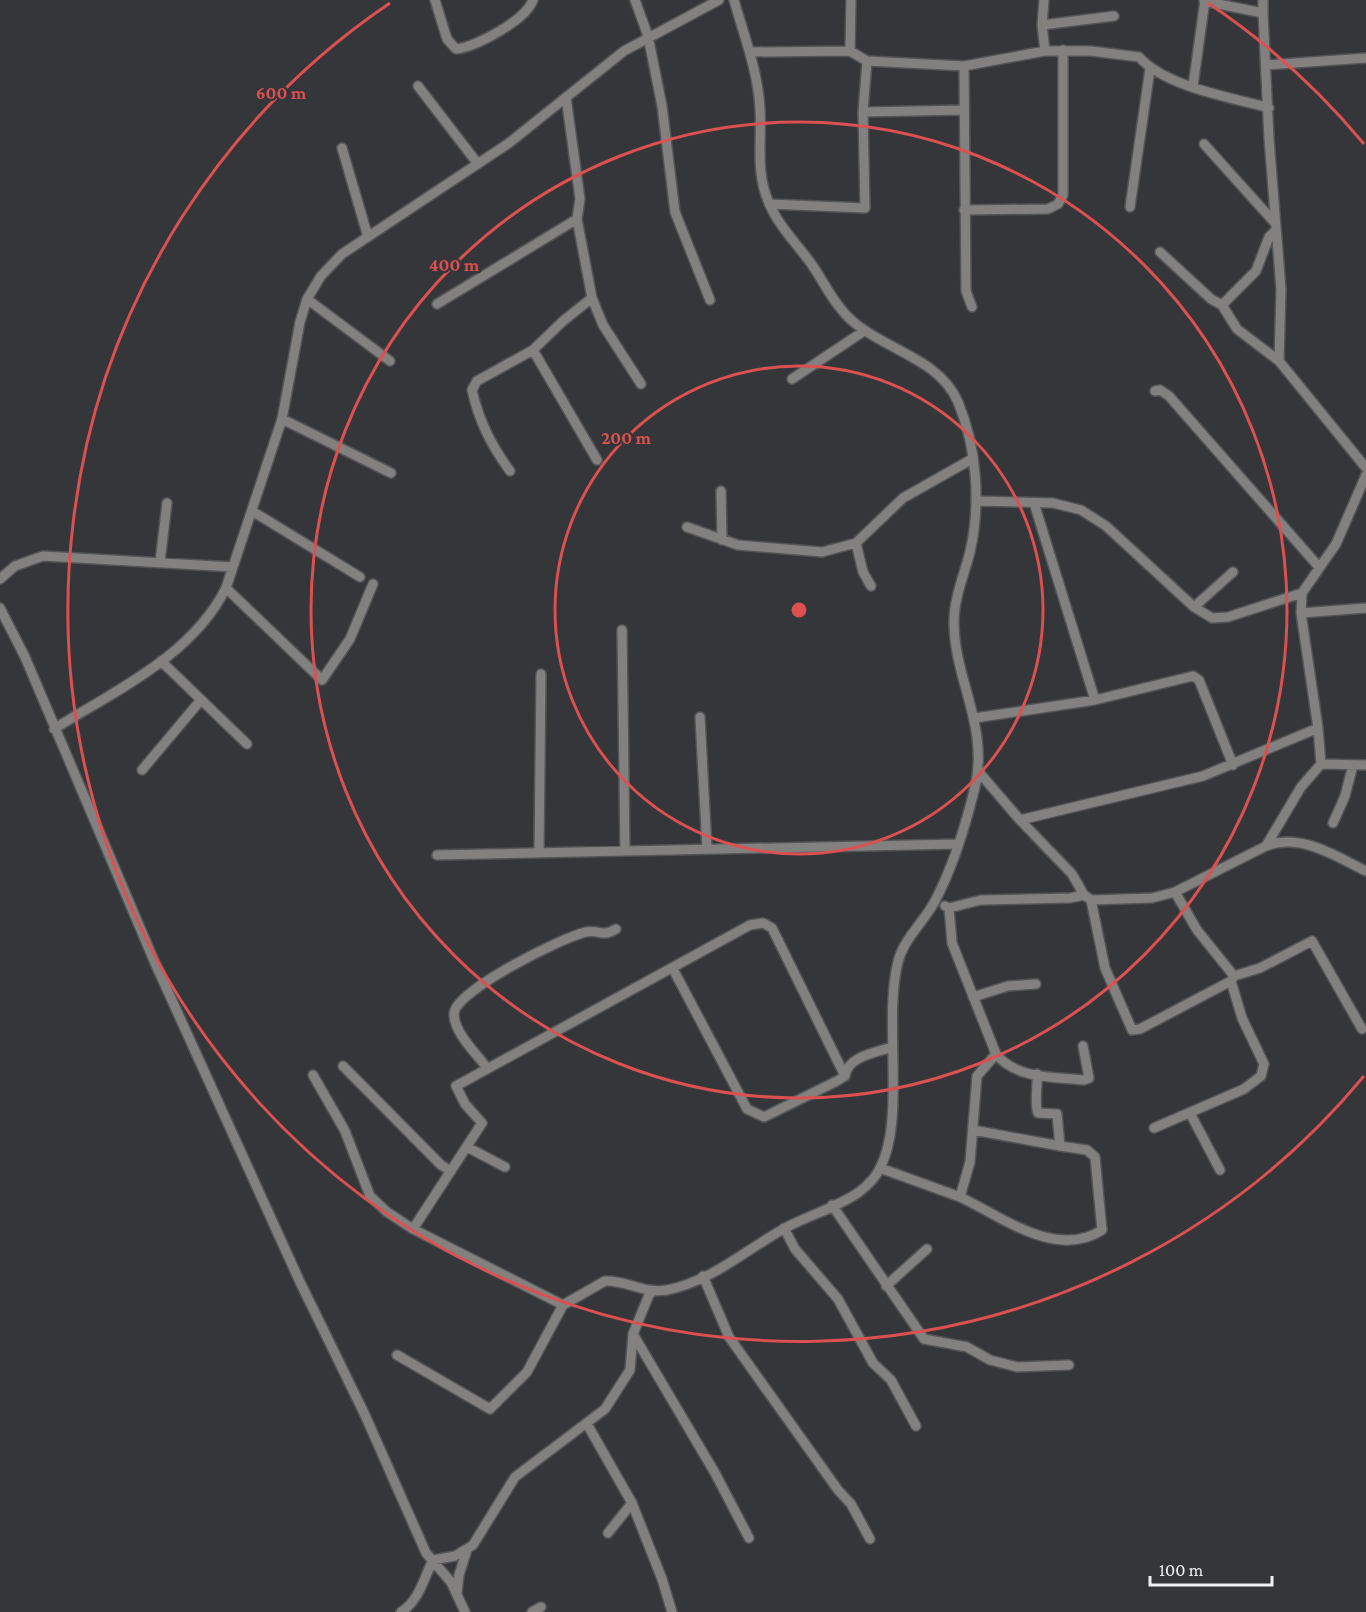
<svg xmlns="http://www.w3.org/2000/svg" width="1366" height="1612" viewBox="0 0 1366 1612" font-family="'Crimson Pro',serif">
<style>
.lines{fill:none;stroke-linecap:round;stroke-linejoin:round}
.minor-casing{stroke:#535456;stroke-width:12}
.minor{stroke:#838180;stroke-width:9}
.ring{fill:none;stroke:#db5050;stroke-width:3}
.centre{fill:#db5050;stroke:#353639;stroke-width:3}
.ring-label{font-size:18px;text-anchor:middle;font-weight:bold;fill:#db5050;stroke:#353639;stroke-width:4.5;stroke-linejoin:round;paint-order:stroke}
</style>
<rect width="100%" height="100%" fill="#353639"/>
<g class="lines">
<g class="minor-casing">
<path id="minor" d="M435 0 447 39 456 49C476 47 526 20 533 0
M635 0 648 36 662 106 675 212 710 300
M1204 1 1263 13 1269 139 1281 289 1279 361
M1263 13V0
M1042 25 1044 0
M850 51 851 0
M1045 51 1042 25 1114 16
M751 52 850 51 867 61 964 66 1045 51H1091L1139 57C1166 87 1230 97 1269 108
M1266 65 1366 58
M964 66 966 291 972 307
M418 86 478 164
M1193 86 1205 0
M566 97 580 199 577 219 592 298 603 325 641 384
M863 112 964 110
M1204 144 1275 223
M342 148 368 237
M769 204 865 208 863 112 867 61
M1130 207 1150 69
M964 210 1048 209 1058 204 1063 195V50
M1160 252 1211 299 1222 305 1237 329 1279 361 1366 468
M307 299 390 361
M437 304 577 219
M1222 305 1256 271 1269 237 1276 230
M533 350 597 460
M792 379 864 331
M1155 391 1160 390 1169 396 1319 567
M282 419 391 473
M510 471C491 445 479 421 472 390L477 381 533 350 563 321 592 298
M721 491 722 540
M978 501 1053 503 1081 510 1106 526 1194 607 1212 618 1228 617 1302 593
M1034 503 1095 700
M252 511 360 577
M687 527 738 545 822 552 856 543 903 498 972 459
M856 543 863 572 871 586
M160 562 167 503
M0 579 15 566 43 556 233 567
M226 588 322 680 350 639 373 584
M1194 607 1233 572
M0 608 25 657 155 963 300 1282 365 1415 426 1553 451 1582 465 1612
M1301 613 1366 608
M622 630 625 850
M161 661 247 744
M700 717 707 849
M975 718 1095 700 1193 676 1199 680 1233 765
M54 729C116 690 192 656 226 588L282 419 300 322 307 299 321 276 342 254 509 143 624 51 719 0
M1321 764 1366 765
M142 770 200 701
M978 771 1020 820 1072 874 1084 895
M1020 820 1203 776 1318 728
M1333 823 1345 796 1353 765
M1266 846C1300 832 1337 857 1366 871
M539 852 541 674
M437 855 958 844
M1175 892 1197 930 1234 976
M1091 900 1105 968 1132 1030 1140 1029 1231 981 1234 976 1260 968 1312 941 1362 1029
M945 906 949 908 952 943 996 1054C1016 1079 1054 1077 1084 1080L1089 1078 1083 1046
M949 908 981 900 1070 898 1084 895 1091 900 1152 898 1175 892 1266 846 1301 787 1321 764 1318 728 1301 613 1302 593 1336 544 1366 475
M673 969 747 1109 764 1117 837 1081 845 1076C848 1056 875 1053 892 1047
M973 997 1008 986 1036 984
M996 1054 977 1076 970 1162 960 1197C1001 1216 1056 1260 1102 1230L1095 1157 1087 1150 1060 1146 1057 1114 1038 1113C1034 1105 1038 1085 1037 1074
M343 1066 441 1165 451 1171
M487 1068C477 1054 454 1033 454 1014 454 991 563 937 586 932 600 929 601 938 616 929
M313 1075 345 1131 370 1196 387 1212 413 1229 563 1305 527 1372 490 1409 397 1355
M1190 1113 1220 1170
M1154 1128 1244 1089 1261 1076 1264 1064 1242 1018 1231 981
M973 1130 1060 1146
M467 1147 505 1167
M880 1168 960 1197
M832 1205 924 1339 967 1347 990 1360 1017 1367 1069 1365
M784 1228 795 1249 838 1299 873 1363 891 1380 916 1426
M413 1229 482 1123 465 1104 456 1086 750 925 763 923 772 928 845 1076
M703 1276 729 1337 838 1490 851 1504 870 1539
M886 1286 927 1249
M563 1305 605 1281C626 1280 644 1294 667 1290 713 1281 748 1248 787 1227 810 1215 838 1207 859 1192 867 1186 876 1177 880 1168 906 1118 883 1020 898 962 904 938 924 922 935 901 953 867 966 824 975 787 989 726 954 679 954 622 954 598 964 575 970 552 981 504 977 448 958 402 937 353 872 349 841 309 829 295 821 277 810 262 796 243 778 225 769 203 755 172 762 141 760 109 758 71 744 36 734 0
M633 1334 715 1473 749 1538
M587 1424 632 1503 662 1579 672 1612
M608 1533 632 1503
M457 1593 459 1575 467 1550
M401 1612C419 1601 424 1578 433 1560L455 1556 473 1545 515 1477 605 1409 630 1370 633 1334 649 1295 653 1291
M532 1612 541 1607"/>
</g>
<use href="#minor" class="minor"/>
</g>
<g class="ring">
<circle cx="799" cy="610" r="244"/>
<circle cx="799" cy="610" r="488"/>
<path d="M1364 1076A732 732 0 1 1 390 3M1208 3A732 732 0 0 1 1364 144"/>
</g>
<circle cx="799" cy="610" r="9" class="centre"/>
<g class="ring-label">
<text x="281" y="99">600 m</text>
<text x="454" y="271">400 m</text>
<text x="626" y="444">200 m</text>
</g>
<path d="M1150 1576v9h122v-9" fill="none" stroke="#eff0f1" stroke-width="3"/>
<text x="1159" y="1576" font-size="18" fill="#eff0f1" stroke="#353639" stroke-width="4.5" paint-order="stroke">100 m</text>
</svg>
